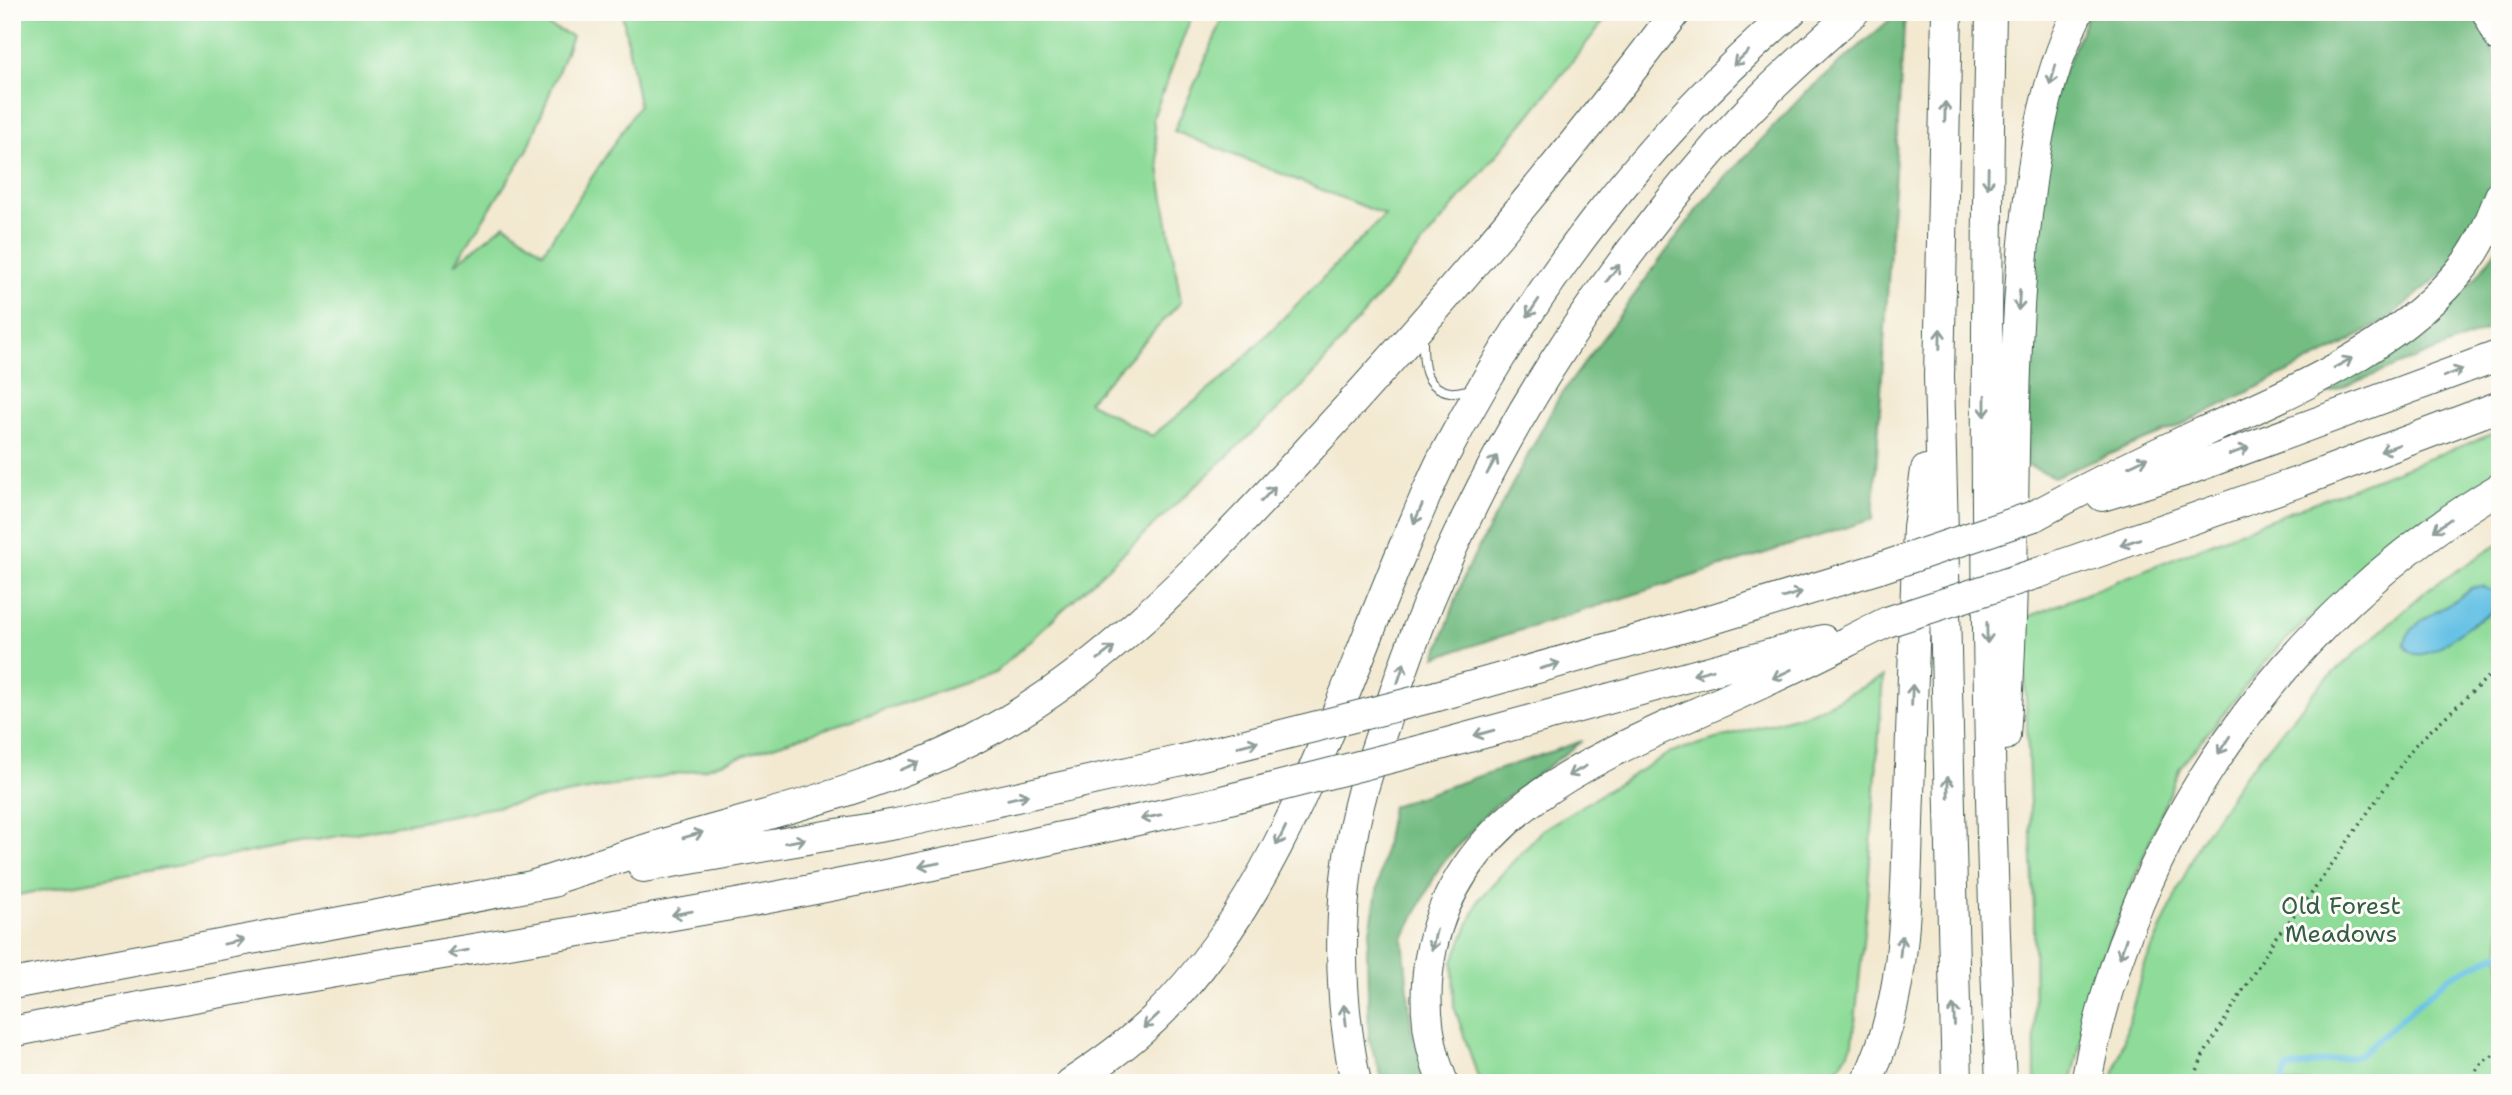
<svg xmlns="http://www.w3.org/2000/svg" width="2512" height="1095" viewBox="0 0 2512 1095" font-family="'Shantell Sans',sans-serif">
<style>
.green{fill:#8fdc9a;stroke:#578c67;stroke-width:2}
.forest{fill:#73bc82;stroke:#497c5b;stroke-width:2}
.water{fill:#67c2e5;stroke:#43808c;stroke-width:2}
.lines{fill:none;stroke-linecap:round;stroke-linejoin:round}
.stream{stroke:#67c2e5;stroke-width:6}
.service-casing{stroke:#3f574c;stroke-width:10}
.motorway-casing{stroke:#3f574c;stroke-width:32}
.path{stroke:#3f574c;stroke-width:3.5;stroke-dasharray:2 5;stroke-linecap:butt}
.service{stroke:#fff;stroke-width:8}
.motorway{stroke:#fff;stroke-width:30}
.motorway-bridge-casing{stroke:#3f574c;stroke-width:32;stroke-linecap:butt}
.motorway-bridge{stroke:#fff;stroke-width:30}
.oneway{stroke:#8f9e9a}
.labels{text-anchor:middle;stroke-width:6;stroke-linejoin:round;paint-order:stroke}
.park-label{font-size:24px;fill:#355d48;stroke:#fdfcf7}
</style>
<rect width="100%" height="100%" fill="#fdfcf7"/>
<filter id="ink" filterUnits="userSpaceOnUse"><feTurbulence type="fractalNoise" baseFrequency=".0143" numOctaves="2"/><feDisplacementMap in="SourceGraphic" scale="14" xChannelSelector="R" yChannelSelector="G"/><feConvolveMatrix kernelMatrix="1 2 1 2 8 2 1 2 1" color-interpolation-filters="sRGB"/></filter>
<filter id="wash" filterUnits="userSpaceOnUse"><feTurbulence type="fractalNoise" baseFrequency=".00686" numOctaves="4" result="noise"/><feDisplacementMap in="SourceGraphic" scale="28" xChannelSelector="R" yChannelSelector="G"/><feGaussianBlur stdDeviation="1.57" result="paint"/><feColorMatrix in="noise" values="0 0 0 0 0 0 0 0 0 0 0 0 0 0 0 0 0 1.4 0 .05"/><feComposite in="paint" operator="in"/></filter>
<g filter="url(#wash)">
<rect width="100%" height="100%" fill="#f3e9d1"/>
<path class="green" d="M12 12H517L572 36 528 149 454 265 505 224 543 252 639 105 622 12H1193L1153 118 1161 181 1181 302 1088 402 1152 436 1226 376 1385 215 1174 131 1226 12H1611L1529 116 1307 382 995 673 703 769 12 896Z
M2500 431V476L2366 568 2276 649 2180 767 2102 958 2071 1083H2035L2034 913 2023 619 2271 519Z
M2500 543V1083H2112L2143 969 2199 843 2244 776 2321 684 2427 590Z
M1883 677 1867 901 1853 1043 1830 1083H1480L1454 1006 1453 961 1479 899 1542 830 1671 752 1812 712Z"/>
<path class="forest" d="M1899 12H1905L1873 519 1436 657 1466 571 1558 399 1701 204 1804 94Z
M2089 12H2475L2489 40 2500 74V170L2491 200 2456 262 2390 317 2343 345 2177 427 2054 477 2027 465 2032 283 2047 113Z
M2500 243V325L2308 401C2383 357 2454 322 2500 243Z
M1582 741 1490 810 1440 866 1403 938 1412 1033 1428 1083H1384L1369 1040 1367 948 1392 806Z"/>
<path class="water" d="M2483 586 2495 593 2500 599 2497 610C2487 615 2477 620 2468 626 2453 636 2417 673 2404 643L2409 633 2422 620 2458 599 2472 587Z"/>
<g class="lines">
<path class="stream" d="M2282 1083 2286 1069 2360 1055 2449 977 2500 953"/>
</g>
</g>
<g filter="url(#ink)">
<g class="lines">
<g class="service-casing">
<path id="service" d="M1423 337C1423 359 1421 387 1450 392 1456 393 1466 390 1472 389"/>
</g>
<g class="motorway-casing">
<path id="motorway" d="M1947 12 1939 376 1957 1083
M1991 12C1984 369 1984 726 2001 1083
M2487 12 2500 38
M2102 496 2185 471 2500 355
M2034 516C2089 486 2144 459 2201 433 2295 390 2402 347 2467 262 2482 242 2491 219 2500 196
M2038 573 2301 481 2500 406
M1437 696 1713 619 1880 568
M2005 735C2018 571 2008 407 2024 243 2032 163 2042 85 2078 12
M1429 748 1823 640
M643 867 896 824 1182 760
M534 885C589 868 643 849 698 834 790 808 886 784 972 740 1104 673 1203 563 1303 456 1435 314 1559 167 1676 12
M12 984 553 882
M12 1032C256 982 502 946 747 902 905 873 1062 837 1218 802
M1071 1083C1100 1064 1129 1043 1154 1019 1289 888 1340 689 1415 521 1424 500 1433 477 1444 456 1531 290 1649 135 1791 12
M1356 1083C1336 986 1337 885 1363 789 1371 762 1381 735 1390 707 1449 525 1542 361 1661 212 1693 172 1726 132 1763 96 1792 67 1823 40 1854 12
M1443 1083C1425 1038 1422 994 1432 947 1464 802 1614 751 1734 696 1786 673 1836 647 1887 622
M1866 1083C1910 995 1905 890 1909 794 1912 705 1915 616 1918 527L1926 470
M2086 1083C2130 835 2283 616 2500 488"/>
</g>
<path class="path" d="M2192 1083 2203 1056 2275 938 2309 897 2414 746 2487 678 2500 670
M2469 1083C2476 1070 2484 1056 2500 1054"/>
<use href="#service" class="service"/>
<use href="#motorway" class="motorway"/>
<g class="motorway-bridge-casing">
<path id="motorway-bridge" d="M1880 568 2034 516
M1887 622 2038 573
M1182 760 1437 696
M1218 802 1429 748"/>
</g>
<use href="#motorway-bridge" class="motorway-bridge"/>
</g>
<defs><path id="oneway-shaft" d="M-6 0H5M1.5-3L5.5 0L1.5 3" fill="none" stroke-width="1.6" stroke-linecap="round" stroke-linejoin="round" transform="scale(1.75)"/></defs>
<g class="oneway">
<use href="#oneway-shaft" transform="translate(1741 58) rotate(137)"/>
<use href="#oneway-shaft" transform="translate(2053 75) rotate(106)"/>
<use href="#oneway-shaft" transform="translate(1945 112) rotate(-89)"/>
<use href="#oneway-shaft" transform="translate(1988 178) rotate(91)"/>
<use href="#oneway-shaft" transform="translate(1613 273) rotate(-52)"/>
<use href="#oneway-shaft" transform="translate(2019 300) rotate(94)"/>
<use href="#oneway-shaft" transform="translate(1533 308) rotate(124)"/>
<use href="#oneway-shaft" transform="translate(1940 339) rotate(-89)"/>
<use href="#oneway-shaft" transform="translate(2343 363) rotate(-29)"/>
<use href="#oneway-shaft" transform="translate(2453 373) rotate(-21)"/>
<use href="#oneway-shaft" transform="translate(1985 406) rotate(90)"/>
<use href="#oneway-shaft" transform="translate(2390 448) rotate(159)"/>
<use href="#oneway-shaft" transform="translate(2239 451) rotate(-20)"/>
<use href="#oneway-shaft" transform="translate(2138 462) rotate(-25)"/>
<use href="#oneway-shaft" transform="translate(1492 465) rotate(-61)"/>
<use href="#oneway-shaft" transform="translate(1268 494) rotate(-47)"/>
<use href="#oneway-shaft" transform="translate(1418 514) rotate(114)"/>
<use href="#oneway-shaft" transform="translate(2442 525) rotate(144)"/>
<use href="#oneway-shaft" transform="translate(2130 542) rotate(161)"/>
<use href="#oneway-shaft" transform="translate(1792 595) rotate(-17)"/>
<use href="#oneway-shaft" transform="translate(1987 633) rotate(89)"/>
<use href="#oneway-shaft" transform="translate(1106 653) rotate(-38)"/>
<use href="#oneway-shaft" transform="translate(1550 666) rotate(-16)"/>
<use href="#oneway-shaft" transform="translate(1703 672) rotate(165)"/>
<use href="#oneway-shaft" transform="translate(1401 673) rotate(-72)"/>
<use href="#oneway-shaft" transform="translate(1782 674) rotate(154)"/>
<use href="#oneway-shaft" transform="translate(1912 695) rotate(-88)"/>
<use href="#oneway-shaft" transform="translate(1484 733) rotate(164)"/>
<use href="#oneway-shaft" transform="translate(1248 744) rotate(-14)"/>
<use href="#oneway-shaft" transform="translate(2224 745) rotate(123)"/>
<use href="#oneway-shaft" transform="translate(910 766) rotate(-22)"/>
<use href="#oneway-shaft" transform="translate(1577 771) rotate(151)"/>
<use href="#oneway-shaft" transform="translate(1948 787) rotate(-91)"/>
<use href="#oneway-shaft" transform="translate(1018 797) rotate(-13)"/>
<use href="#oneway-shaft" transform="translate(1151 817) rotate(167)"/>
<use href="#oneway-shaft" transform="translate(693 835) rotate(-16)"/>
<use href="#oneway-shaft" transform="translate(1281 836) rotate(116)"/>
<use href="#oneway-shaft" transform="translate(795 841) rotate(-10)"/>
<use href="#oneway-shaft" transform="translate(929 865) rotate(169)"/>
<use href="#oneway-shaft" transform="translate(682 913) rotate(170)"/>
<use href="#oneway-shaft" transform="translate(1434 940) rotate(103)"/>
<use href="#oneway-shaft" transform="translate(234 942) rotate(-11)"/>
<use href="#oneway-shaft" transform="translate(1901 946) rotate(-84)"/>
<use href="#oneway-shaft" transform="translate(2123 948) rotate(108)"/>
<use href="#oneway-shaft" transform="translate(458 952) rotate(170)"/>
<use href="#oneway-shaft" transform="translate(1345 1015) rotate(-97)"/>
<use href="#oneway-shaft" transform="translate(1954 1015) rotate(-93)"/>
<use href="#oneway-shaft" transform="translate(1151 1021) rotate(137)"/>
</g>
</g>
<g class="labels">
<g class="park-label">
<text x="2341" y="914">Old Forest<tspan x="2341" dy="28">Meadows</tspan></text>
</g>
</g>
<rect width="2512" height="1095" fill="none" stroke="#fdfcf7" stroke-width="42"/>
</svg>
